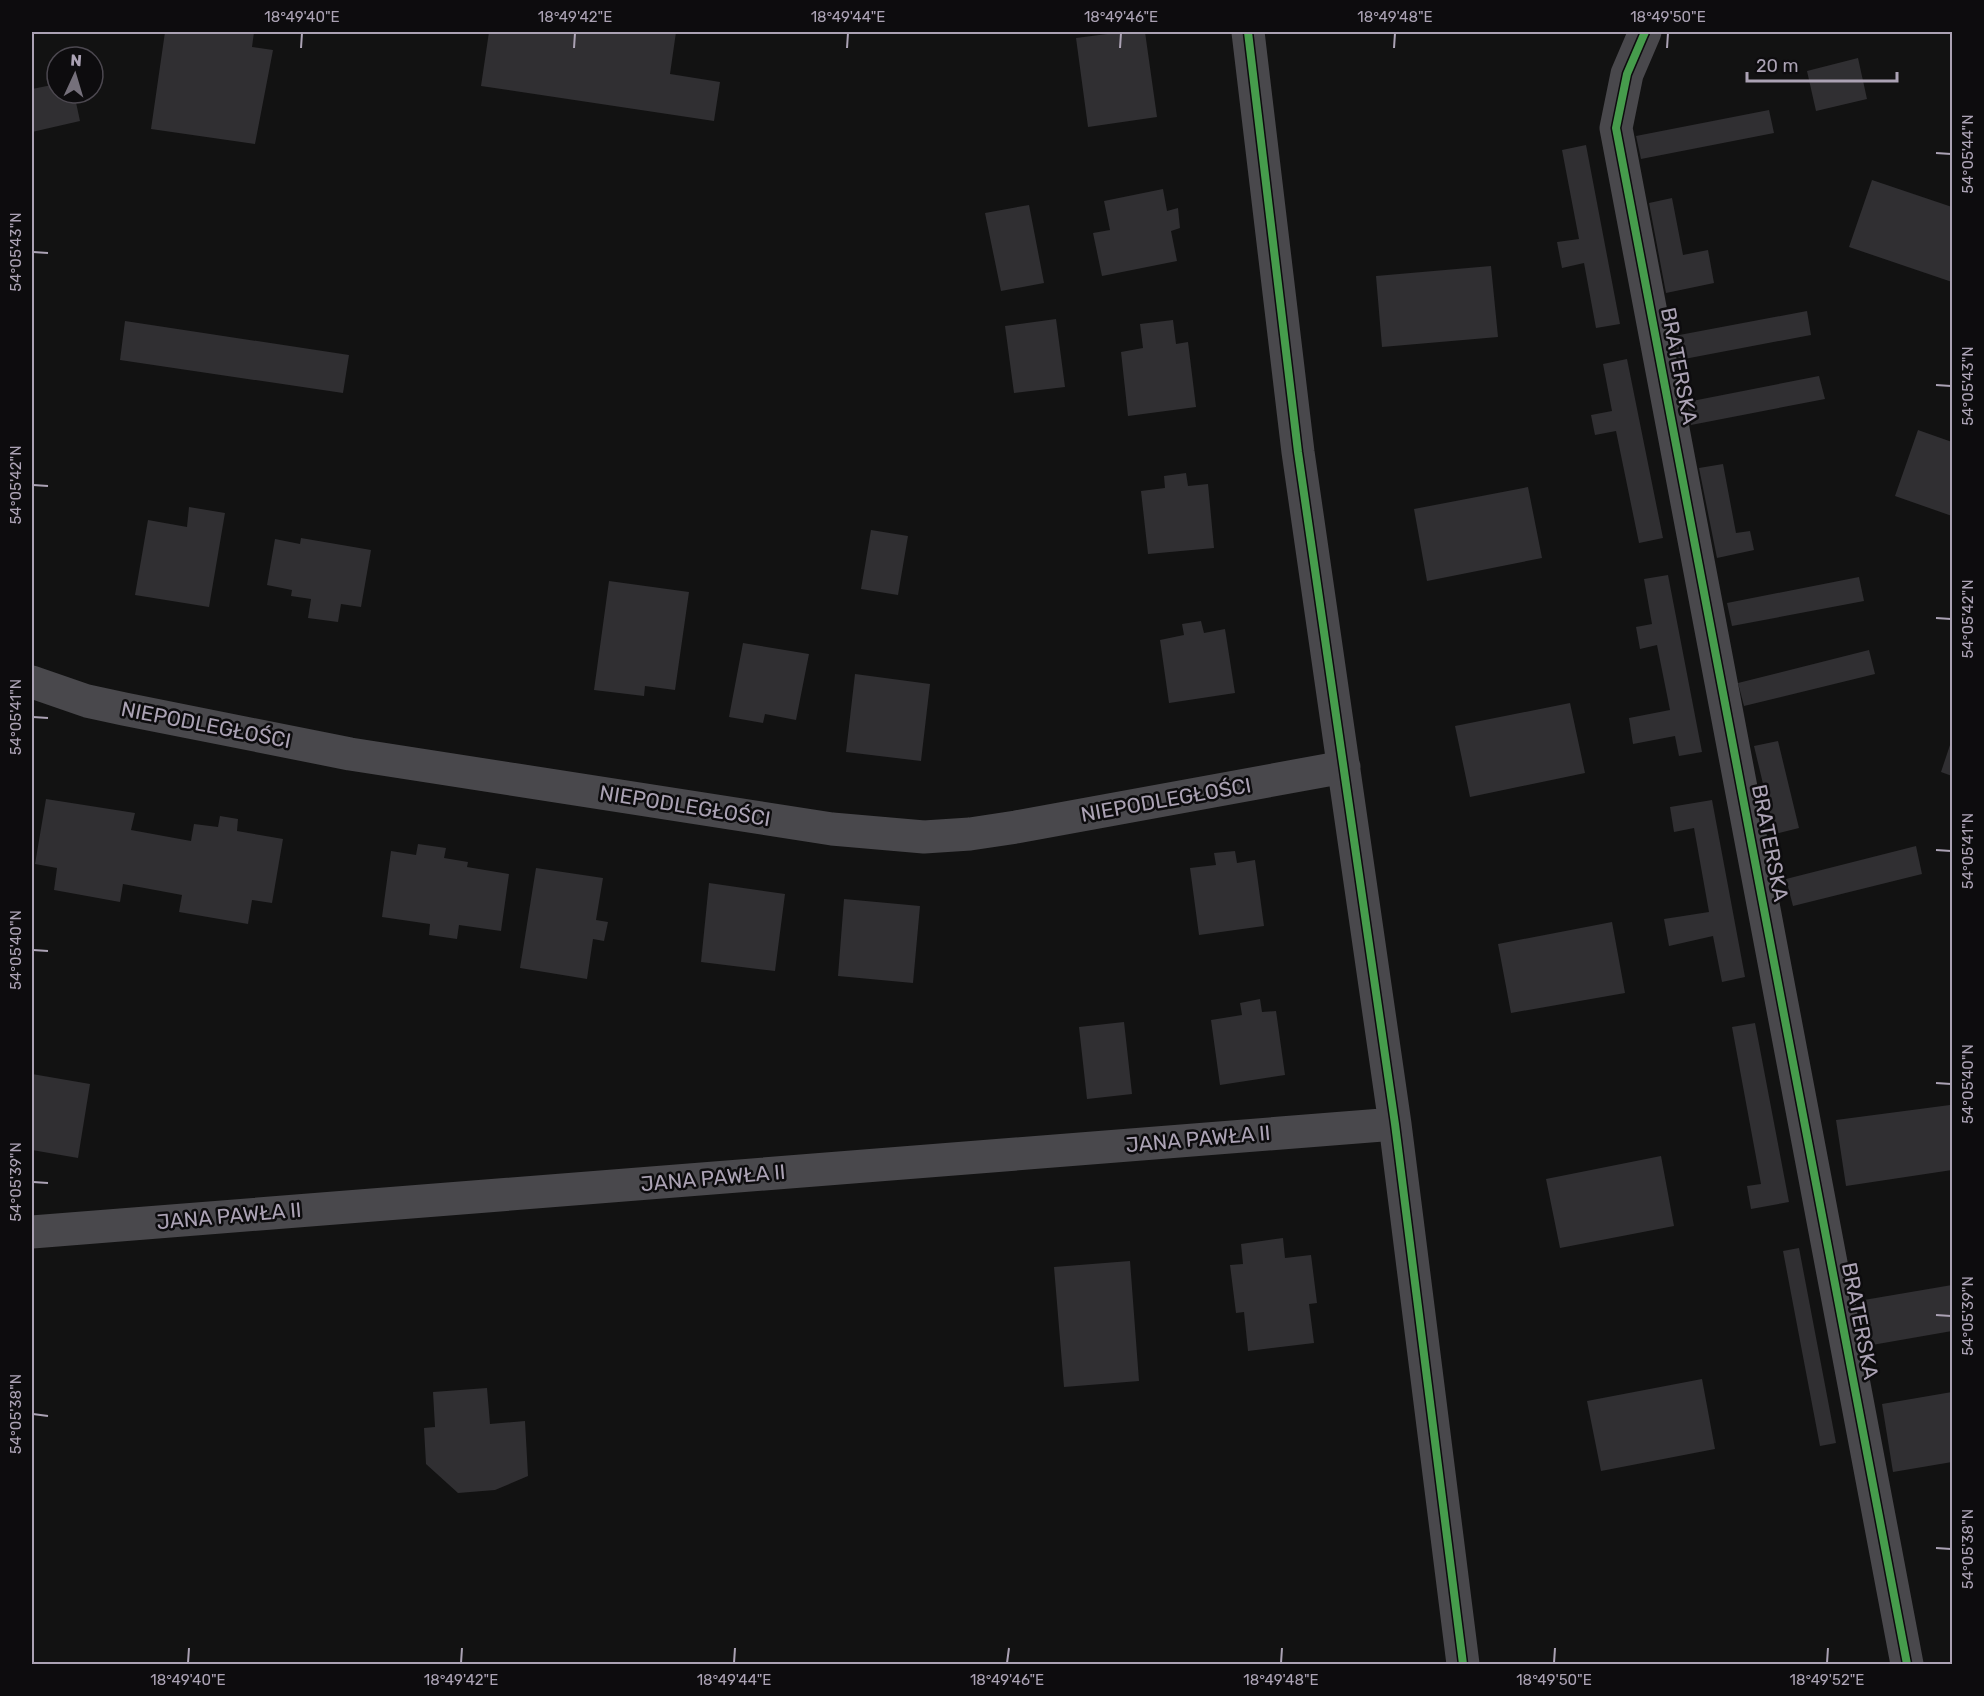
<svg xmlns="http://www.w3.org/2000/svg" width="1984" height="1696" viewBox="0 0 1984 1696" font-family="Rubik,sans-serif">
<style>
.building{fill:#302f32}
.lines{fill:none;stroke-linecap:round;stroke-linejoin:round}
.street{stroke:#49484c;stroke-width:33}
.cycleway-casing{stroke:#0d0c0e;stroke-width:11}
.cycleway{stroke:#469c4c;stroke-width:8}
.ticks{fill:none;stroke:#aba2b4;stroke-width:2}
.labels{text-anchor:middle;stroke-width:5;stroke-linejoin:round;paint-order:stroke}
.street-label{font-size:21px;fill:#aba2b4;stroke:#0d0c0e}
.neatline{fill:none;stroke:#aba2b4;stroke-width:2}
.ticks-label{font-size:15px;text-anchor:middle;fill:#aba2b4}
</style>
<rect width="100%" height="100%" fill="#121212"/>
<path class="building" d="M165 32H254L252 47 273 50 255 144 151 129Z
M489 32H676L670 74 720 82 714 121 481 86Z
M1123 32H1145L1157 117 1088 127 1076 38Z
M1858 58 1867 99 1816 111 1807 71Z
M57 84V93H74L80 121 32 132V89Z
M1769 110 1774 133 1641 159 1636 136Z
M1586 145 1620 324 1596 328 1584 263 1562 268 1557 242 1579 239 1562 150Z
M1872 180 1952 207V282L1849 247Z
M1163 189 1167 211 1178 208 1180 228 1171 231 1177 261 1102 276 1093 233 1110 230 1104 201Z
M1672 198 1683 255 1708 250 1714 283 1666 293 1649 203Z
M1029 205 1044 283 1001 291 985 213Z
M1491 266 1498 337 1382 347 1376 276Z
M1807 311 1811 335 1679 360 1674 336Z
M1056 319 1065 387 1014 393 1005 326Z
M1173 320 1176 344 1188 342 1196 407 1128 416 1121 352 1143 348 1140 324Z
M125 321 349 355 343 393 120 360Z
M1627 359 1663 538 1639 543 1616 431 1595 435 1591 415 1612 411 1603 364Z
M1819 376 1825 399 1691 425 1687 402Z
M1918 430 1952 442V516L1895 496Z
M1723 464 1736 533 1750 531 1754 550 1717 558 1699 468Z
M1186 473 1188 486 1208 484 1214 548 1148 554 1141 491 1165 488 1164 476Z
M1528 487 1542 558 1427 581 1414 509Z
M189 507 225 513 209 607 135 595 148 520 187 527Z
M871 530 908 536 898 595 861 589Z
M301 538 371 550 361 607 341 604 338 622 308 618 311 599 291 596 292 590 267 585 275 539 300 544Z
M1668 575 1702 752 1679 756 1675 736 1633 744 1629 718 1670 710 1657 645 1640 649 1636 627 1652 624 1644 579Z
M1859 577 1864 601 1732 626 1727 603Z
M609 581 689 592 675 690 645 686 644 696 594 690Z
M1201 621 1204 633 1225 629 1235 693 1169 703 1160 640 1184 635 1182 624Z
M743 643 809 654 796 720 765 714 763 723 729 717Z
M1869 650 1875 674 1744 706 1738 683Z
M855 674 930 684 921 761 846 752Z
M1570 703 1585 773 1470 797 1455 726Z
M1952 739V776L1941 772Z
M1778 741 1799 828 1775 834 1754 746Z
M46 799 135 813 131 830 191 841 194 824 218 827 220 816 238 819 237 831 283 839 272 903 252 900 248 924 179 912 182 895 123 884 120 902 54 890 57 868 35 864Z
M1712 800 1745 977 1722 982 1713 936 1669 946 1664 919 1709 912 1694 828 1674 832 1670 807Z
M418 844 446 848 444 858 468 862 467 867 509 874 501 931 459 925 457 939 429 935 430 924 382 917 391 851 416 855Z
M1916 846 1922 874 1793 906 1786 879Z
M1235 851 1237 863 1255 860 1264 926 1199 935 1190 868 1216 865 1214 853Z
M536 868 603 878 596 920 608 922 604 941 593 939 587 979 520 968Z
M709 883 785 894 775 971 701 962Z
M844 899 920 906 913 983 838 976Z
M1612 922 1625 993 1511 1013 1498 944Z
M1260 999 1262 1012 1276 1011 1285 1075 1220 1085 1211 1020 1242 1015 1240 1003Z
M1124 1022 1132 1094 1087 1099 1079 1027Z
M1755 1023 1789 1202 1751 1209 1747 1186 1761 1184 1732 1027Z
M32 1074 90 1084 78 1158 32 1150Z
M1950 1105 1952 1122V1170L1846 1186 1836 1120Z
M1661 1156 1674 1226 1560 1248 1546 1179Z
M1283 1238 1285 1258 1311 1255 1317 1303 1309 1304 1314 1343 1248 1351 1244 1312 1236 1313 1230 1265 1243 1264 1241 1244Z
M1799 1248 1836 1443 1820 1446 1783 1251Z
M1130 1261 1139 1381 1064 1387 1054 1267Z
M1952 1285V1331L1872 1345 1864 1300Z
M1702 1379 1715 1449 1601 1471 1587 1401Z
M487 1388 490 1424 525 1421 528 1476 495 1490 458 1493 426 1464 424 1428 435 1427 433 1392Z
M1952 1392V1462L1893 1472 1882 1404Z"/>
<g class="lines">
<path class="street" d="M1248 32 1298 452 1395 1124 1463 1664
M1645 32 1627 74 1616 128 1907 1664
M32 682 87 701 124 709 350 754 832 829 924 837 970 834 1016 827 1344 767
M32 1232 1395 1124"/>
<g class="cycleway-casing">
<path id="cycleway" d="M1248 32 1298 452 1395 1124 1463 1664
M1645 32 1627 74 1616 128 1907 1664"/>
</g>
<use href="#cycleway" class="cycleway"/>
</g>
<path class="ticks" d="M301 48 302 33M574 48 575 33M847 48 848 33M1120 48 1121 33M1394 48 1395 33M1667 48 1668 33M1936 153 1951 154M33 252 48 253M1936 385 1951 386M33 485 48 486M1936 618 1951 619M33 717 48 718M1936 850 1951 851M33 950 48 951M1936 1083 1951 1084M33 1182 48 1183M1936 1315 1951 1316M33 1414 48 1416M1936 1548 1951 1549M188 1663 189 1648M461 1663 462 1648M734 1663 735 1648M1007 1663 1009 1648M1281 1663 1282 1648M1554 1663 1555 1648M1827 1663 1828 1648"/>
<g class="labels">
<g class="street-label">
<text transform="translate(1679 366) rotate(79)" y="7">BRATERSKA</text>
<text transform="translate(206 725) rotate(11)" y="7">NIEPODLEGŁOŚCI</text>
<text transform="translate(1166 800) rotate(-10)" y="7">NIEPODLEGŁOŚCI</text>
<text transform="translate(685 806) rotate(9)" y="7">NIEPODLEGŁOŚCI</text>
<text transform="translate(1770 843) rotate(79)" y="7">BRATERSKA</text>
<text transform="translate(1198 1139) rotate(-5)" y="7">JANA PAWŁA II</text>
<text transform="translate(713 1178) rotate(-5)" y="7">JANA PAWŁA II</text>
<text transform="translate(229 1216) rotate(-5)" y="7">JANA PAWŁA II</text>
<text transform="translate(1860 1321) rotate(79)" y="7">BRATERSKA</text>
</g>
</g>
<rect width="1984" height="1696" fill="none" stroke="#0d0c0e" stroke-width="66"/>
<g transform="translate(75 75) rotate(4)"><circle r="28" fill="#0d0c0e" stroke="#4c4850" stroke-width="1.5"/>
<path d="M0-4.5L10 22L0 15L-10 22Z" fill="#75707b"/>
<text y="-9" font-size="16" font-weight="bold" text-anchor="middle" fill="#aba2b4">N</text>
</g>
<path d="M1747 72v9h150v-9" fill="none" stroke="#aba2b4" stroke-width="3"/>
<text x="1756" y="72" font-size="18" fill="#aba2b4" stroke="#0d0c0e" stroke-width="4.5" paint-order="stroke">20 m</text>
<rect x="33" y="33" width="1918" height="1630" class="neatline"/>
<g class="ticks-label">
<text x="302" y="22">18°49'40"E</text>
<text x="575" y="22">18°49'42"E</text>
<text x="848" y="22">18°49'44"E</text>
<text x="1121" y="22">18°49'46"E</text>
<text x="1395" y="22">18°49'48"E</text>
<text x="1668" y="22">18°49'50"E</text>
<text transform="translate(1968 154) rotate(-90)" y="5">54°05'44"N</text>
<text transform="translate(16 252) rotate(-90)" y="5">54°05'43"N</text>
<text transform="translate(1968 386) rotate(-90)" y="5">54°05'43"N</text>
<text transform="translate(16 485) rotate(-90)" y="5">54°05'42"N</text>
<text transform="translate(1968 619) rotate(-90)" y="5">54°05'42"N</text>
<text transform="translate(16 717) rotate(-90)" y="5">54°05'41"N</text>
<text transform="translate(1968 851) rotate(-90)" y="5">54°05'41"N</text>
<text transform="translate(16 950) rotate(-90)" y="5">54°05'40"N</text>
<text transform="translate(1968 1084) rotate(-90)" y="5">54°05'40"N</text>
<text transform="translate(16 1182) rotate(-90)" y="5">54°05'39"N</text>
<text transform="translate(1968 1316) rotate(-90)" y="5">54°05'39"N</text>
<text transform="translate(16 1414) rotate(-90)" y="5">54°05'38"N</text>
<text transform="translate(1968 1549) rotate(-90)" y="5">54°05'38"N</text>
<text x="188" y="1685">18°49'40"E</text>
<text x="461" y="1685">18°49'42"E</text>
<text x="734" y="1685">18°49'44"E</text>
<text x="1007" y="1685">18°49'46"E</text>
<text x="1281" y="1685">18°49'48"E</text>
<text x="1554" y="1685">18°49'50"E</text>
<text x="1827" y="1685">18°49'52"E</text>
</g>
</svg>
